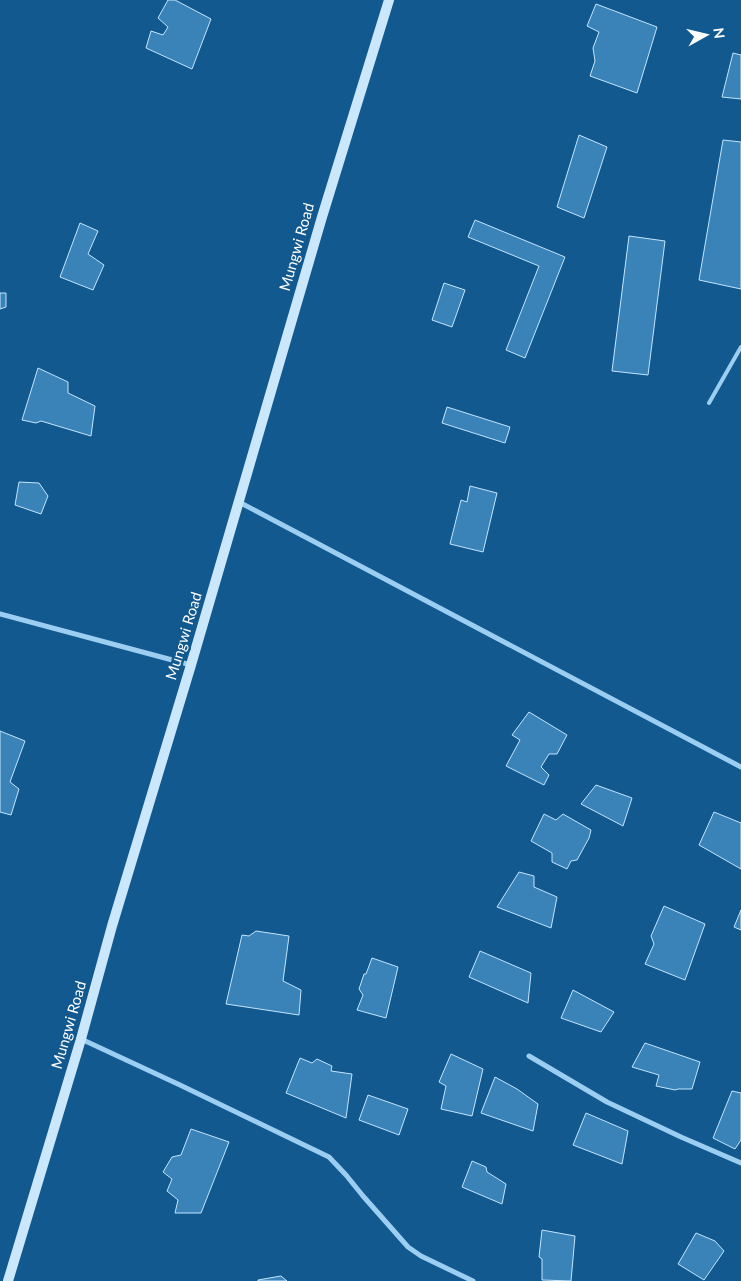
<svg xmlns="http://www.w3.org/2000/svg" width="741" height="1281" viewBox="0 0 741 1281" font-family="Lato,sans-serif">
<style>
.building{fill:#3a83b9;stroke:#c3e5fd}
.lines{fill:none;stroke-linecap:round;stroke-linejoin:round}
.service{stroke:#9ccef2;stroke-width:4}
.minor{stroke:#9ccef2;stroke-width:5}
.secondary{stroke:#cbe7fc;stroke-width:10}
.labels{text-anchor:middle;stroke-width:5;stroke-linejoin:round;paint-order:stroke}
.street-label{font-size:15px;fill:#fff;stroke:#125990}
</style>
<rect width="100%" height="100%" fill="#125990"/>
<path class="building" d="M168 0H175L211 19 192 69 146 48 151 31 163 35 168 27 158 18Z
M596 4 657 27 637 93 590 76 595 61 593 48 599 32 587 26Z
M733 53 741 55V99L722 97Z
M579 135 607 147 584 218 557 207Z
M723 140 741 142V289L699 280Z
M475 220 565 257 525 358 506 350 539 266 468 237Z
M80 223 98 231 88 254 104 265 93 290 60 277Z
M629 236 665 241 648 375 612 371Z
M444 283 465 290 452 327 432 320Z
M0 293H6V307L0 309Z
M38 368 68 382V393L95 406 91 436 41 421 36 423 22 420Z
M447 407 510 427 505 443 442 423Z
M19 482 39 483 48 496 41 514 15 505Z
M470 486 497 493 483 552 450 544 461 500 467 502Z
M529 712 567 735 557 754H549L541 767 549 775 544 785 506 766 520 740 512 735Z
M0 731 25 741 10 782 19 789 11 815 0 812Z
M596 785 632 798 623 826 581 804Z
M714 812 741 823V869L699 845Z
M544 814 556 820 563 814 591 830 589 838 577 860 571 861 567 869 552 862V853L531 841Z
M519 872 534 876V887L557 897 551 928 497 907Z
M664 906 705 924 685 980 645 964 654 944 651 936Z
M741 910V930L734 927Z
M256 931 289 936 283 981 301 990 299 1015 226 1004 242 935 249 936Z
M480 951 531 973 528 1003 469 977Z
M372 958 398 967 386 1018 357 1010 363 995 359 989 364 974H366Z
M573 990 614 1012 601 1032 561 1018Z
M645 1043 700 1062 692 1089H678L675 1090 656 1086 659 1075 632 1067Z
M451 1054 483 1069 472 1116 441 1109 446 1086 439 1082Z
M300 1058 312 1063 317 1059 332 1066 331 1071 352 1074 346 1118 286 1093Z
M495 1077 517 1089 538 1104 533 1131 481 1113Z
M732 1091 741 1093V1140L735 1149 713 1138Z
M368 1095 408 1109 399 1135 359 1120Z
M586 1113 628 1131 622 1164 573 1145Z
M191 1129 229 1142 201 1213H175L178 1200 167 1191 172 1179 163 1172 172 1157 181 1155Z
M472 1161 486 1167 487 1172 506 1184 502 1204 462 1187Z
M542 1230 575 1236 571 1281 542 1280V1259L539 1257Z
M696 1233 715 1241 724 1251 704 1280 678 1264Z
M281 1276 287 1281H258V1280Z"/>
<g class="lines">
<path class="service" d="M709 403 741 347"/>
<path class="minor" d="M239 502 741 767
M0 614 191 665
M81 1039 180 1085 329 1157 346 1175 363 1196 408 1247 421 1256 473 1281
M529 1056 607 1102 681 1137 741 1163"/>
<path class="secondary" d="M8 1281 81 1039 112 926 191 665 322 217 389 0"/>
</g>
<g class="labels">
<g class="street-label">
<text transform="translate(297 247) rotate(-74)" y="5">Mungwi Road</text>
<text transform="translate(184 636) rotate(-73)" y="5">Mungwi Road</text>
<text transform="translate(69 1025) rotate(-74)" y="5">Mungwi Road</text>
</g>
</g>
<g transform="translate(706 35) rotate(82)" stroke="#125990" stroke-width="4" paint-order="stroke">
<path d="M0-4L9 19L0 12L-9 19Z" fill="#ffffff"/>
<text y="-8" font-size="14" font-weight="bold" text-anchor="middle" fill="#ffffff">N</text>
</g>
</svg>
